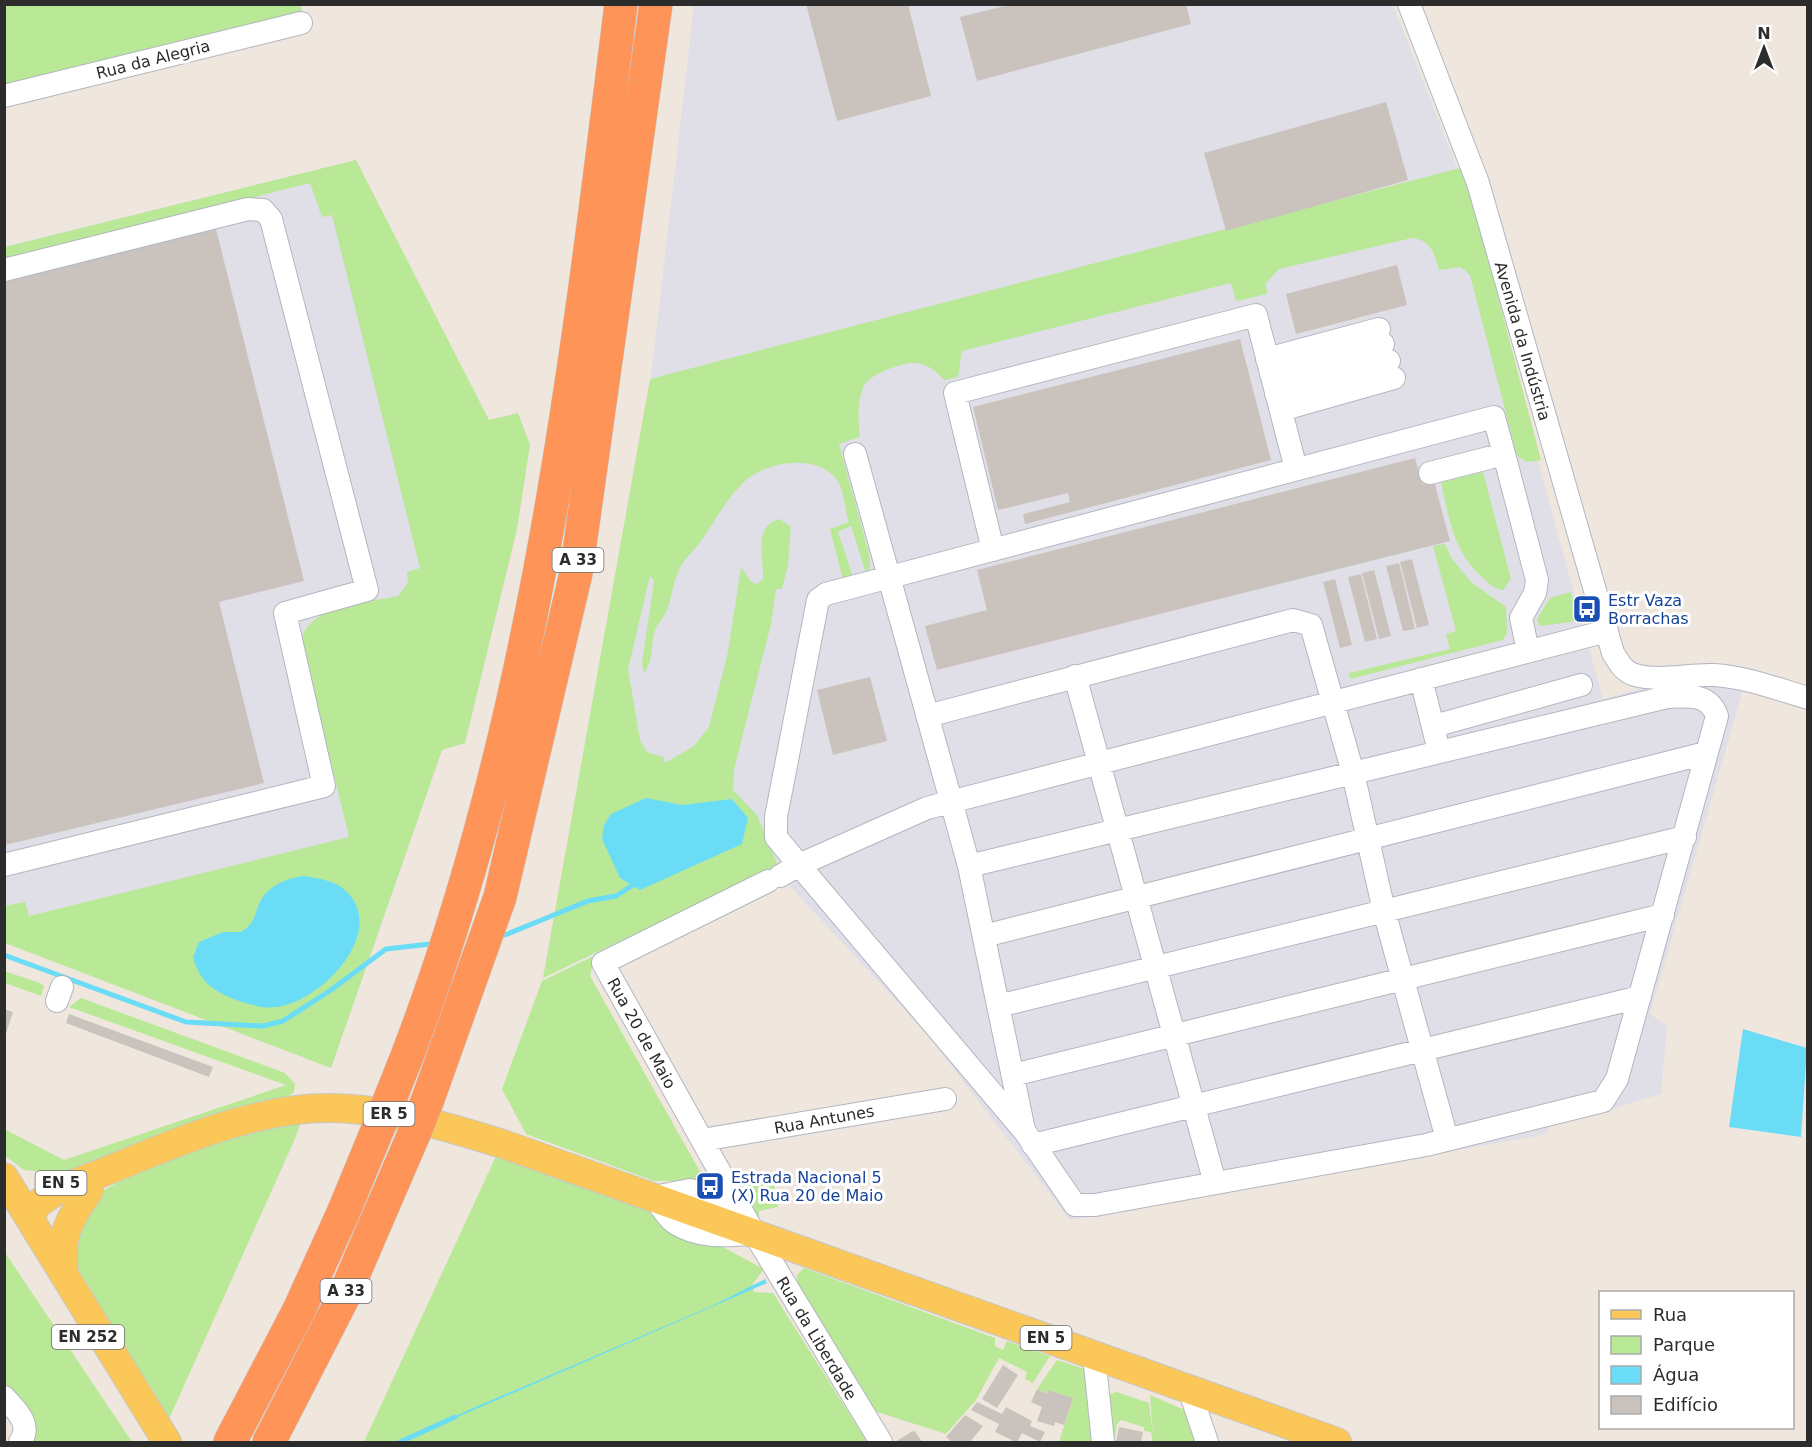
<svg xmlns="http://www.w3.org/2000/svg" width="1812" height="1447" viewBox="0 0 1812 1447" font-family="'DejaVu Sans',sans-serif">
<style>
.industrial{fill:#e0dfe7}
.green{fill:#b9e897}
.water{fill:#6bdcf6}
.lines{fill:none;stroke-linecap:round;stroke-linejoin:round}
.stream{stroke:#6bdcf6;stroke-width:5}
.building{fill:#cac3bd}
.minor-casing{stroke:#b2b6c1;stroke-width:24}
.major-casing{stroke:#c8c8c8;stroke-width:30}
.highway-casing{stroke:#c8c8c8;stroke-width:34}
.minor{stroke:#fff;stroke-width:22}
.major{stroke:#fac758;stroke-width:28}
.highway{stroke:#ff9459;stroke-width:33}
.highway-bridge-casing{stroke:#c8c8c8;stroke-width:34;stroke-linecap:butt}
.highway-bridge{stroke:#ff9459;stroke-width:33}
.labels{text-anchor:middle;stroke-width:6;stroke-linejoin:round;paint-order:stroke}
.shield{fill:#fff;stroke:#6b6b6b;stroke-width:1.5}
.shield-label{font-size:15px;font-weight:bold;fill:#2c2c2c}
.street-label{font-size:16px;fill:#2c2c2c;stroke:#fff}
.transit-label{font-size:16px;fill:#164399;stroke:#fff;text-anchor:start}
</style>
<rect width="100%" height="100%" fill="#efe6de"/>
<path class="industrial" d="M694 5H1393L1458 170 1603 699 1662 683 1744 686 1650 1014 1667 1026 1661 1094 1549 1127 1547 1134 1070 1220 926 1033 771 866 601 949 650 385Z
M356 160 451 353 489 420 518 413 517 529 465 743 442 750 331 1068 5 942 4 247Z"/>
<path class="green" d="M4 5H300L306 20 5 92Z
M356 160 489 420 518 413 530 445 517 529 465 743 442 750 331 1068 5 943 4 906 25 902 29 916 349 837 301 638C315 603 366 603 398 596L408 583 407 572 420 568 332 215 322 217 310 183 5 261V247Z
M1464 167 1541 460 1527 462 1517 456 1470 275 1461 267 1439 270C1434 253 1432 241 1412 238L1279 269 1266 283 1267 294 1236 301 1231 283 962 351 958 377 944 380C937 372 928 364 917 363 905 361 868 375 864 386 857 402 858 420 860 437L839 444 869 554 870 568 866 573 851 526 838 532 853 577 843 580 830 529 849 522C844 510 845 489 836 479 815 452 762 462 741 485 724 502 715 522 701 541 694 551 684 558 679 570 673 582 672 597 667 610 664 618 656 625 654 634 651 648 653 660 644 673L642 663 654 581 650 576 628 669 640 740 647 752 663 757 665 763 694 746 709 727 728 652 741 567 751 582 757 584 763 579C764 557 752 526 780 519L791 527 788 565 782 589H776L771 624 734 770 733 790 757 815 777 863 771 869 543 978 650 379Z
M1483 472 1511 579 1503 590C1495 589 1489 584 1483 578 1454 553 1449 519 1441 482Z
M1445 544 1452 559 1472 583 1506 607 1507 633 1503 640 1350 679 1349 673 1450 649 1446 634 1456 631 1433 546Z
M1571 592 1578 621 1540 626 1537 619 1550 598Z
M600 953 593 962 590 976 703 1177 699 1181H654L526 1134 502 1089 542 981Z
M4 971 40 983 44 986 41 996 5 983Z
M81 998 285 1073 295 1084 294 1092 285 1099 61 1174 24 1170 5 1156 4 1129 64 1160 286 1085 69 1007Z
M302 1120 294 1141 169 1419 73 1264 74 1231 97 1194 117 1183 206 1145Z
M497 1154 644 1205 764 1269 752 1285 754 1292 773 1293 867 1442H364Z
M772 1176 778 1207 759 1211V1217L743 1191 747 1189 745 1180Z
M4 1251 132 1442H32C45 1417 16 1404 6 1384 1 1375 5 1269 4 1251Z
M804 1268 995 1338V1346L1003 1350 1007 1341 1050 1356 1033 1383 1025 1379 1027 1372 999 1358 976 1400 946 1434 871 1410 798 1290 797 1275Z
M1057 1360 1091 1371 1098 1442H1059L1073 1398 1048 1390 1047 1394 1037 1389Z
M1117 1392 1149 1403 1153 1435 1150 1395 1189 1412 1199 1442H1153L1151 1432 1144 1431V1427L1121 1420 1117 1424 1114 1442 1107 1395Z"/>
<path class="water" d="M646 798 682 805 732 799 748 818 742 844 640 890 620 878 602 839 604 825 611 814Z
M303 876C317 878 335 880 346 891 389 932 320 1003 276 1007 263 1009 248 1004 236 1000 213 991 199 981 193 957L199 942 223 932H241C254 924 254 917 259 904 267 886 285 879 303 876Z
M1743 1029 1807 1048 1801 1137 1729 1127Z
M765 1279 767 1283 400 1442 471 1409 714 1305Z"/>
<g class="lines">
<path class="stream" d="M505 935 588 901 616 896 633 885
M4 955 186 1022 263 1026 283 1021 331 990 386 949 430 944
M400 1442 455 1417"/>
</g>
<path class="building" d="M806 4H908L931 96 837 121Z
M1013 4H1186L1191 24 977 81 960 17Z
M1386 102 1408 180 1226 231 1204 153Z
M216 229 304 581 219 602 264 783 5 845V280Z
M1397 265 1407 305 1296 334 1286 294Z
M1240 339 1271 460 1025 524 1023 514 1070 502 1068 493 998 510 973 407Z
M1415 458 1422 484 1434 481 1450 541 937 670 925 626 987 610 977 570Z
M1412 559 1429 625 1417 628 1400 562Z
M1399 563 1415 629 1403 631 1386 566Z
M1374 570 1391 636 1379 639 1362 573Z
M1361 574 1377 639 1365 642 1348 577Z
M1335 579 1352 645 1340 648 1323 582Z
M870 677 887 741 833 755 817 690Z
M4 1009 13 1012 5 1037H4Z
M69 1014 213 1067 209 1077 66 1023Z
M1003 1365 1018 1375 997 1408 982 1399Z
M1037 1389 1047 1394 1048 1390 1073 1398 1064 1425 1055 1422 1054 1426 1037 1421 1042 1407 1031 1402Z
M977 1402 1002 1414 1006 1407 1032 1421 1030 1426 1045 1432 1040 1442 1022 1433 1017 1442H1011L1012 1440 995 1432 999 1424 971 1410Z
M965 1415 983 1426 970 1442H952L946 1437Z
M1119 1427 1143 1432 1141 1442H1116Z
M915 1431 922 1442H895L911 1432Z"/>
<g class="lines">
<g class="minor-casing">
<path id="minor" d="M1409 4 1478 183 1613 653C1619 663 1624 672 1635 675 1660 682 1688 674 1714 675 1746 677 1777 689 1808 698
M4 96 301 23
M4 270 248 209 263 210 271 219 367 590 285 613 324 786 4 865
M1267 359 1379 329
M1271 374 1383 344
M1276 394 1389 361
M1281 410 1394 378
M855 454 969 866 1024 1130
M1504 454 1494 417 826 594 818 600 776 817V837L799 865 927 808 1607 631
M1430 473 1504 454 1537 580 1535 593 1521 618 1528 651
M993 550 955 393 1256 315 1296 469
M1075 676 1215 1183
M1421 679 1436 739
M927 716 1293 620 1311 625 1353 773 1384 911 1447 1139
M1434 726 1581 685
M780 876 799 865 1025 1132 1075 1205H1095L1426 1145 1603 1101 1617 1079 1717 716C1709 693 1688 696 1667 697L969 866
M768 881 603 963 754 1233 881 1442
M984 936 1706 753
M57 1001 62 987
M998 1006 1685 837
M1013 1075 1663 915
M702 1140 945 1099
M1033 1145 1640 997
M734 1226 719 1201 690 1190 654 1197C660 1205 667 1218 675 1223 698 1238 724 1236 749 1234
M1094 1355 1103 1442
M1189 1389 1207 1442
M4 1397C16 1410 33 1425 20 1442"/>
</g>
<g class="major-casing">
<path id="major" d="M4 1177 167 1442
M31 1218 36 1205 59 1189C136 1162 214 1120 296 1110 367 1101 439 1124 506 1145L1337 1442
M64 1273C60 1236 68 1220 89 1191"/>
</g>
<g class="highway-casing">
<path id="highway" d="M392 1094C532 752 576 369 621 4
M428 1099 500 897 576 573 656 4
M230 1442 299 1310 343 1213 379 1126
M269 1442 345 1294 414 1134"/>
</g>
<use href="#minor" class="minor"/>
<use href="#major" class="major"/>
<use href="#highway" class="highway"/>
<g class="highway-bridge-casing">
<path id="highway-bridge" d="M379 1126 392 1094
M414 1134 428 1099"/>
</g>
<use href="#highway-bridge" class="highway-bridge"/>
</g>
<defs>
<g id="bus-square" transform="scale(1.5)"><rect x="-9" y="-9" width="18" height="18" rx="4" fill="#1a4fb4" stroke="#fff"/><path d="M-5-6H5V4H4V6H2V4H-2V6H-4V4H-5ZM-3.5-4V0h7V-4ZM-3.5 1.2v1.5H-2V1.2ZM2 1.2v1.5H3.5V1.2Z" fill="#fff"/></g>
</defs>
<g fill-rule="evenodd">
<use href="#bus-square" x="1587" y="609"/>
<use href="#bus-square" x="710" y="1186"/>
</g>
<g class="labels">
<g class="shield">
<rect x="552.5" y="548" width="51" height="24" rx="4.5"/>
<rect x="363.5" y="1102" width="51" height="24" rx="4.5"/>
<rect x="35.5" y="1171" width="51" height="24" rx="4.5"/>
<rect x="320.5" y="1279" width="51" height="24" rx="4.5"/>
<rect x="52" y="1325" width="72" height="24" rx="4.5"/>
<rect x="1020.5" y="1326" width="51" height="24" rx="4.5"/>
</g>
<g class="shield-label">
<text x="578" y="565">A 33</text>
<text x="389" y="1119">ER 5</text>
<text x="61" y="1188">EN 5</text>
<text x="346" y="1296">A 33</text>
<text x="88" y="1342">EN 252</text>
<text x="1046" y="1343">EN 5</text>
</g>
<g class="street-label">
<text transform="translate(153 59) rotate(-14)" y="6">Rua da Alegria</text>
<text transform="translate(1523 341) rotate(74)" y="6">Avenida da Indústria</text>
<text transform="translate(642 1033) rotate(61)" y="6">Rua 20 de Maio</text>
<text transform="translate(824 1119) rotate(-10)" y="6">Rua Antunes</text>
<text transform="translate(817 1338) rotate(59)" y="6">Rua da Liberdade</text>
</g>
<g class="transit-label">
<text x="1608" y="606">Estr Vaza<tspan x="1608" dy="18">Borrachas</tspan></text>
<text x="731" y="1183">Estrada Nacional 5<tspan x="731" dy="18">(X) Rua 20 de Maio</tspan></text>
</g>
</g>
<rect width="1812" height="1447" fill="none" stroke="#2c2c2c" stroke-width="12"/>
<rect x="1599" y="1291" width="195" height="138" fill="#ffffff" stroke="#ababab" stroke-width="1.5"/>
<rect x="1611" y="1310" width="30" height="9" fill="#fac758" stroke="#ababab" stroke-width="1.5"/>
<text x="1653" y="1321" font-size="18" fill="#2c2c2c">Rua</text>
<rect x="1611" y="1336" width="30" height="18" fill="#b9e897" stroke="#ababab" stroke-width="1.5"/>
<text x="1653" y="1351" font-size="18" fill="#2c2c2c">Parque</text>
<rect x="1611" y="1366" width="30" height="18" fill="#6bdcf6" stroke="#ababab" stroke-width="1.5"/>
<text x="1653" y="1381" font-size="18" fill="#2c2c2c">Água</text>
<rect x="1611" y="1396" width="30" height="18" fill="#cac3bd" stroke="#ababab" stroke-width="1.5"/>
<text x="1653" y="1411" font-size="18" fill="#2c2c2c">Edifício</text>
<g transform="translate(1764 48)" stroke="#ffffff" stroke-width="4.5" paint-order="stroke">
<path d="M0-4.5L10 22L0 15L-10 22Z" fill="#2c2c2c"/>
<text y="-9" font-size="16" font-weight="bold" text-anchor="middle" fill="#2c2c2c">N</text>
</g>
</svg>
